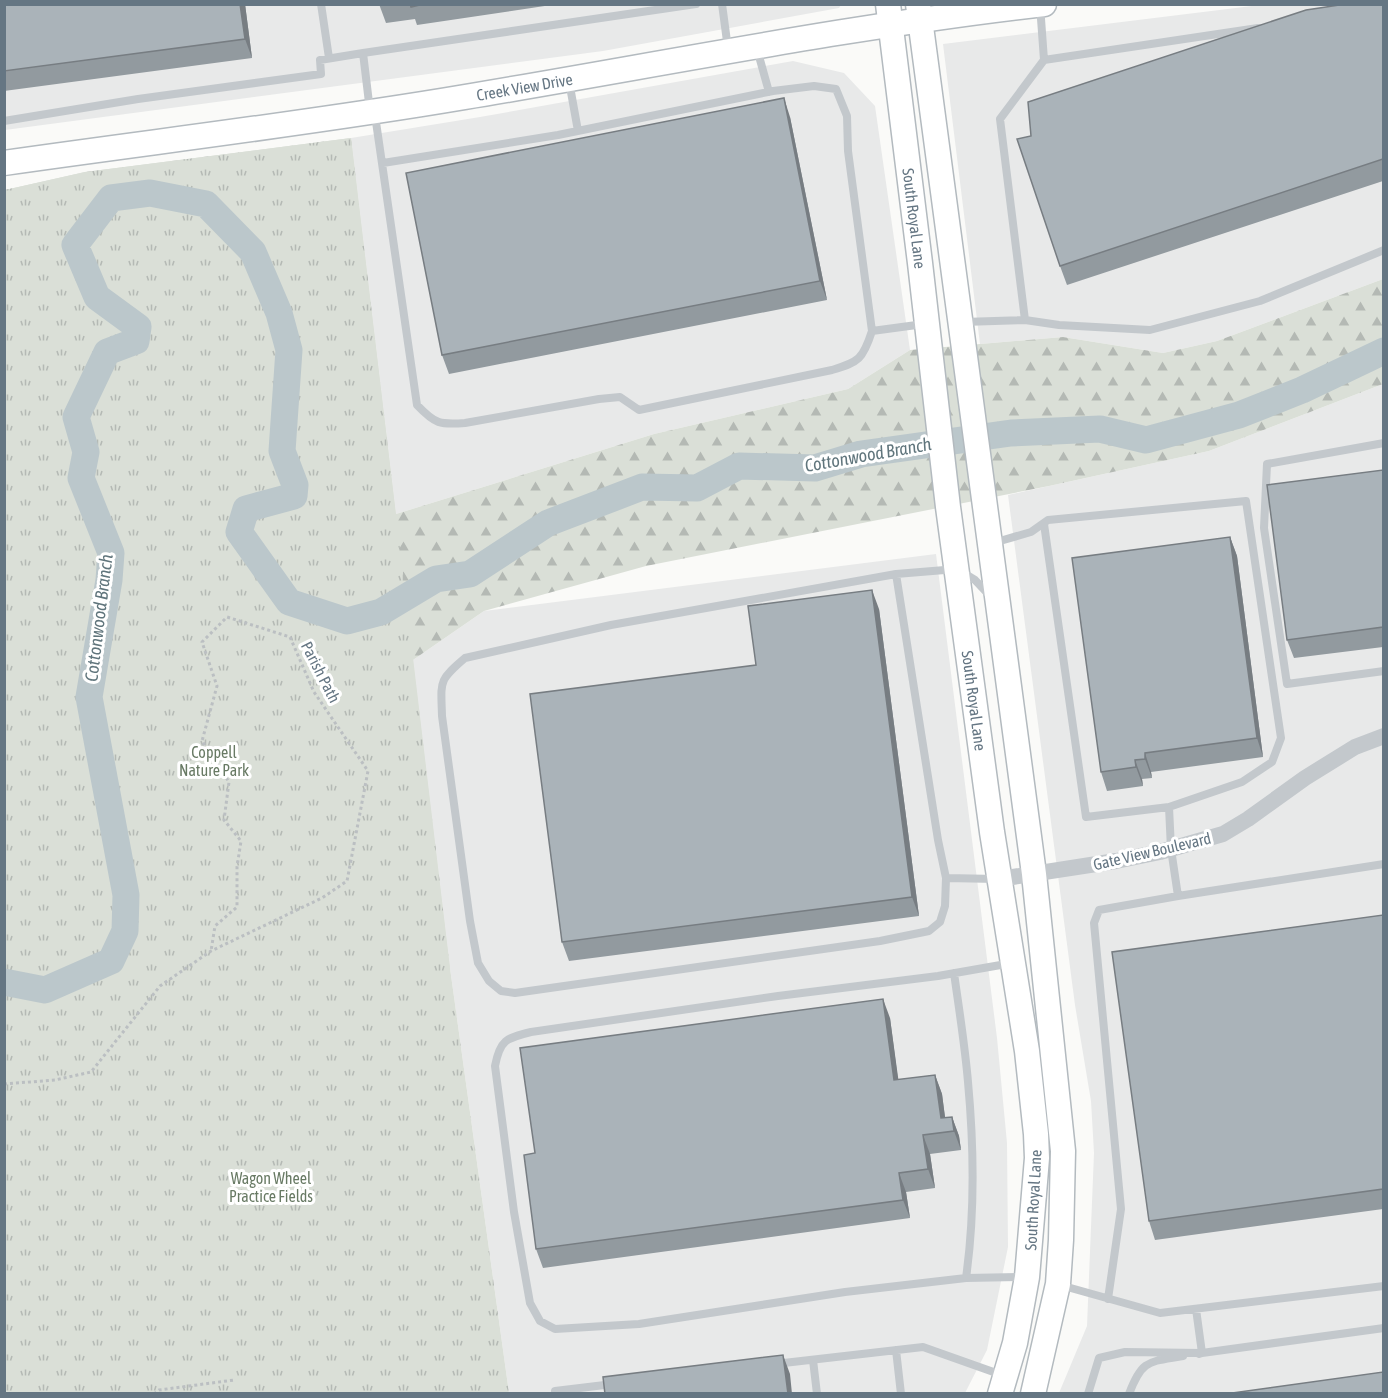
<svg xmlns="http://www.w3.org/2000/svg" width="1388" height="1398" viewBox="0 0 1388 1398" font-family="'Asap Condensed',sans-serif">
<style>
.built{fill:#e8e9e9}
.forest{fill:url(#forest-firs)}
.park{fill:url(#park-tufts)}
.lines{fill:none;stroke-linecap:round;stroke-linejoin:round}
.river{stroke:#bbc7cb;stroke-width:27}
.secondary-casing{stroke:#b3babf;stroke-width:27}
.path{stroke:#bbbfc2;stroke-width:3;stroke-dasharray:3 3;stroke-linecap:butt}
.lane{stroke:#c3c8cc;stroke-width:8}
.street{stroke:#c3c8cc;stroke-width:16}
.secondary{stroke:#fff;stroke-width:24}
.wall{fill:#929a9f}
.shaded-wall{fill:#777d82}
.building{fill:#aab3b9;stroke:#777d82;stroke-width:1.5}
.labels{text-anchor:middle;stroke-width:6;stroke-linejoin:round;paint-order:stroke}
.street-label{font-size:16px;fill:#657683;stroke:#fff}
.park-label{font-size:16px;fill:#687a64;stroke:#fff}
.water-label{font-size:18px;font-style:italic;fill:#60757c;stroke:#fff}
</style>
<defs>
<pattern id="forest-firs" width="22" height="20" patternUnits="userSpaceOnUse" patternTransform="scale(1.5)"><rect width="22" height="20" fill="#dadfd7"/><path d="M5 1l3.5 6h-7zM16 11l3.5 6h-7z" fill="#b4b9b4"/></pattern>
<pattern id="park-tufts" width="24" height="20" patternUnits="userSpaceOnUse" patternTransform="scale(1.5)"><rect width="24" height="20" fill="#dadfd7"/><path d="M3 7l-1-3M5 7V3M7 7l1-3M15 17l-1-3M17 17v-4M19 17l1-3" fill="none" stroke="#b4b9b4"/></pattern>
</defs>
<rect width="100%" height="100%" fill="#fafaf8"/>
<path class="built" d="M4 5H841L839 8 603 51 5 130Z
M1260 5H1383V279L1217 341 1163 353 1063 337 980 344 943 44Z
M793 61 844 73 875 106 910 350 848 389 654 434 396 514 351 138 480 117Z
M1383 384V1393H1059L1087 1326 1094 1153 1091 1101 1075 1005 1008 495 1209 451Z
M936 554 997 1038 1007 1143 1008 1247 987 1350 965 1393H509L450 968 413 660 484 611Z"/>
<path class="forest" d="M351 138 396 514 654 434 848 389 910 350 1063 337 1163 353 1217 341 1383 279V384L1209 451 1049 486 646 566 484 611 413 660 450 968 4 674 5 190 85 172Z"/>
<path class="park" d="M351 138 450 968 509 1393H5V190L85 172Z"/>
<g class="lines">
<path class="river" d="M4 982 45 990 111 961 125 931 126 895 89 697 109 580 111 553 81 478 86 452 76 417 107 352 136 341 138 327 97 297 75 245 111 198 150 193 206 204 253 252 279 313 289 350 282 451 295 485 294 496 246 509 239 532 289 602 347 621 381 612 436 579 470 574 548 523 642 487 697 488 739 466 815 468 861 454 1011 433 1100 429 1146 440 1239 415 1302 390 1384 351"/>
<g class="secondary-casing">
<g id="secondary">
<path id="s1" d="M888 4 920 263 948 507 992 832 1027 1051 1036 1134 1037 1158 1027 1277 1015 1343 1000 1394"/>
<path d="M918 4 1034 874 1063 1151 1061 1240 1058 1284 1033 1394"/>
<path id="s2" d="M4 163C158 141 312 123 465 97 658 65 850 26 1044 4"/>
</g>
</g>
<path class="path" d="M4 1084 55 1080 91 1072 160 986 211 951 322 898 347 881 368 771 314 692 290 637 227 617 202 642 217 686 202 741 229 782 224 820 241 841 237 867V907L215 926 211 951
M154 1394 159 1390 234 1380"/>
<path class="lane" d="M321 4 329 58
M722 4 728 49
M757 49 769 92
M363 53 696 4
M1044 60 1258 28
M569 81 578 131
M375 115 417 405C435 424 440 425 465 423L599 399 620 397 639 410 832 370C859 362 863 359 872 331L924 324
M4 121 138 99 321 74 320 60 363 53 370 111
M383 163 558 135 773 91 814 86 836 89 847 116 848 151 872 331
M1025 320 1000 119 1044 60 1040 5
M963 322 1025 320 1059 325 1150 330 1260 301 1384 250
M1384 443 1267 464 1264 528 1287 684 1384 671
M1044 524 1086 817 1169 807
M993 543 1031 532 1048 520 1246 501 1281 738 1272 762 1242 782 1169 807 1171 849 1178 896 1099 910 1094 923 1121 1209 1108 1299
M896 574 938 840 946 878
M992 598 975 580 957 569 896 574 611 625 465 658C438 681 441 681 442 716L470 921 478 963 489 981 501 991 515 993 880 941 929 931 940 922 945 906 946 878 997 879
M1178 896 1384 864
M1012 963 938 976 778 996 531 1032C506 1038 500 1040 495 1066L514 1212 530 1303 540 1321 555 1329 639 1324 845 1292 966 1278 1025 1277
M954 973C959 1009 965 1046 968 1082 974 1147 975 1214 966 1278
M1060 1285 1160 1313 1384 1286
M1196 1309 1202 1353 1199 1354
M896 1350 901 1394
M813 1360 817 1394
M775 1364 923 1347 1002 1375
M555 1394V1391L613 1384
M1088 1394 1099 1358 1125 1352 1202 1353 1384 1328
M1129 1394C1142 1359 1149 1362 1183 1356"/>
<path class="street" d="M1000 879 1116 861 1160 852 1223 834 1248 819 1305 778 1355 747 1384 736"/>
<use href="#secondary" class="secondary"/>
</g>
<path class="wall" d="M4 4H245L252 58 4 91Z
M379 4H558L417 25 415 19 386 23Z
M1383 4V181L1067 285 1060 266 1031 136Z
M790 117 827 300 449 374 442 355Z
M1383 470V647L1294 658 1287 640Z
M1230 537 1237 556 1263 757 1151 772 1152 778 1142 779 1143 786 1107 791 1101 772Z
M879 609 919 916 569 961 562 942 756 665Z
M1383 915V1209L1155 1240 1149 1221Z
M890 1018 898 1080 935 1075 942 1094 945 1118 952 1117 959 1136 961 1150 930 1154 935 1188 906 1192 910 1218 543 1268 536 1249 535 1153Z"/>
<path class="shaded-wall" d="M240 4H245L252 58 245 39Z
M784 98 790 117 827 300 820 281Z
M1230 537 1237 556 1263 757 1257 738Z
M872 590 879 609 919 916 912 897Z
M1145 753 1151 772 1152 778 1145 759Z
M1135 760 1142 779 1143 786 1136 767Z
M883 999 890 1018 901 1099 894 1080Z
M935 1075 942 1094 947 1132 941 1118Z
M952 1117 959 1136 961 1150 954 1131Z
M923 1135 930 1154 935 1188 928 1169Z
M899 1173 906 1192 910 1218 903 1200Z
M783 1355 790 1374 792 1394H788Z"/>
<path class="building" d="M4 4H240L245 39 4 71Z
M410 4H424L411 7Z
M1346 4H1383V159L1060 266 1017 139 1031 136 1028 102 1306 10Z
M784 98 820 281 442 355 406 173Z
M1383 470V627L1287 640 1267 485Z
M1230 537 1257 738 1145 753V759L1135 760 1136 767 1101 772 1072 558Z
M872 590 912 897 562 942 530 694 756 665 748 606Z
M1383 915V1189L1149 1221 1112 952Z
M883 999 894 1080 935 1075 941 1118 952 1117 954 1131 923 1135 928 1169 899 1173 903 1200 536 1249 524 1155 535 1153 520 1048Z
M783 1355 788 1394H605L603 1377Z
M1383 1372V1394H1225Z"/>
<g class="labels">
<g class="street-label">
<text dy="6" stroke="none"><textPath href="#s2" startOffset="526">Creek View Drive</textPath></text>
<text dy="6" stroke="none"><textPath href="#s1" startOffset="216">South Royal Lane</textPath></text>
<text transform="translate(321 672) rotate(63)" y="6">Parish Path</text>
<text dy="6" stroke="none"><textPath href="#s1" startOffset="702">South Royal Lane</textPath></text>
<text transform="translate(1152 851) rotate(-13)" y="6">Gate View Boulevard</text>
<text transform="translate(1033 1200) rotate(-87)" y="6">South Royal Lane</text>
</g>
<g class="park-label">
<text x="214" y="758">Coppell<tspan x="214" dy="18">Nature Park</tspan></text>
<text x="271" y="1184">Wagon Wheel<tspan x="271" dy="18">Practice Fields</tspan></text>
</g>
<g class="water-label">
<text transform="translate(868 455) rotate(-10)" y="6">Cottonwood Branch</text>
<text transform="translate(99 618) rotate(-83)" y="6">Cottonwood Branch</text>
</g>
</g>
<rect width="1388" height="1398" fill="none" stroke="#657683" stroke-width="12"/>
</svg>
